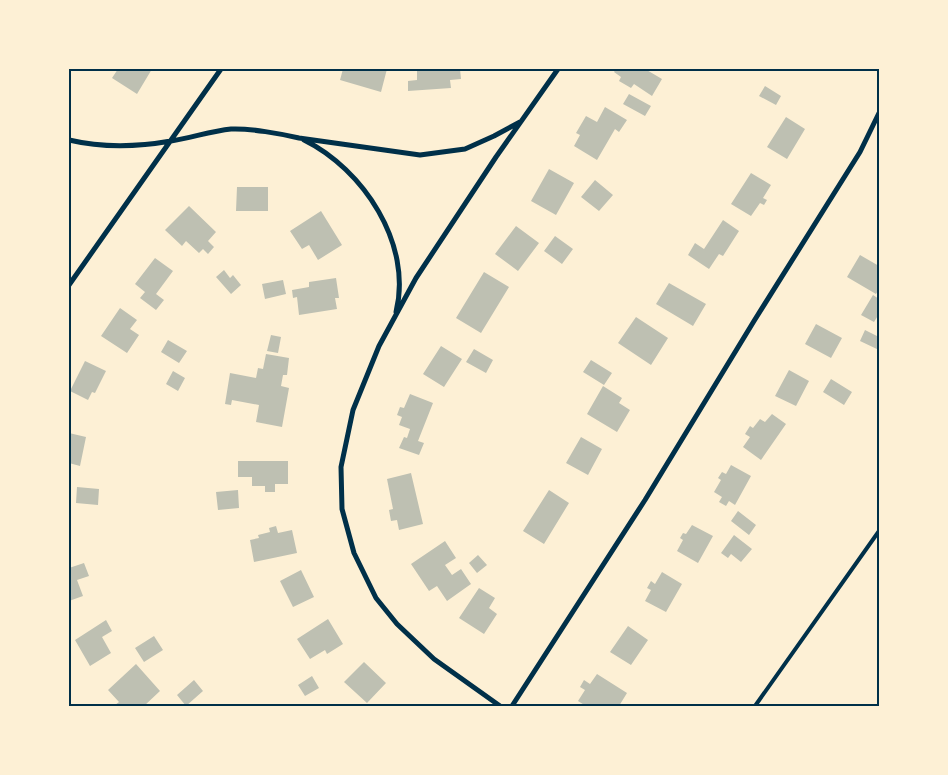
<svg xmlns="http://www.w3.org/2000/svg" width="948" height="775" viewBox="0 0 948 775" font-family="Poppins,sans-serif">
<style>
.building{fill:#bec0b2}
.lines{fill:none;stroke-linecap:round;stroke-linejoin:round}
.service{stroke:#003049;stroke-width:4}
.minor{stroke:#003049;stroke-width:5}
.neatline{fill:none;stroke:#003049;stroke-width:2}
</style>
<rect width="100%" height="100%" fill="#fdf0d5"/>
<path class="building" d="M118 69H152L137 94 112 78Z
M343 69H387L381 92 340 80Z
M417 69H460L461 79 450 80 451 88 408 91V81L417 80Z
M616 69H645L662 79 652 96 634 84 631 88 619 81 621 77 614 72Z
M765 86 781 96 776 105 759 96Z
M629 94 651 106 645 116 623 104Z
M605 107 627 120 619 132 615 129 597 160 574 146 580 135 576 133 586 116 597 122Z
M786 117 805 129 787 159 767 147Z
M549 169 574 183 556 215 531 201Z
M751 173 771 185 763 198 767 200 764 205 760 203 751 216 731 204Z
M595 180 613 195 599 211 581 197Z
M237 187H268V211H236Z
M189 206 216 232 208 241 214 247 208 254 203 249 199 253 186 241 182 246 165 230Z
M321 211 342 245 318 260 309 245 302 249 290 231Z
M723 220 739 231 723 256 719 254 709 269 688 255 695 243 704 249Z
M516 226 539 243 518 271 495 254Z
M555 236 573 249 562 264 544 251Z
M860 255 879 266V289L876 294 847 277Z
M155 258 173 271 156 294 164 300 156 310 140 298 145 292 135 284Z
M224 270 230 278 233 275 241 285 231 294 216 277Z
M484 272 509 287 481 333 456 318Z
M336 278 339 298H335L337 309 299 315 297 297 293 298 292 290 309 287V282Z
M283 280 286 294 265 299 262 284Z
M669 283 706 304 693 326 656 304Z
M873 295 879 299V314L874 322 861 315Z
M120 308 137 320 130 329 139 335 127 353 101 336Z
M636 317 668 338 651 365 618 343Z
M816 324 842 338 831 358 805 344Z
M865 330 879 337V350L860 341Z
M271 335 281 337 278 353 267 351Z
M168 340 187 351 179 363 161 352Z
M441 346 462 359 444 387 423 374Z
M474 349 493 360 486 373 466 362Z
M266 354 289 358 287 375H283L281 386 289 388 282 427 256 422 259 405 232 400 231 405 225 404 230 373 256 378 258 368 263 369Z
M591 360 612 373 604 385 583 372Z
M85 361 106 371 95 393 92 392 88 400 70 391Z
M789 370 809 381 796 406 775 396Z
M173 371 185 378 178 391 166 384Z
M831 379 852 392 844 405 823 392Z
M603 386 622 398 619 403 630 410 617 432 587 414Z
M410 394 433 403 418 441 424 443 419 455 399 448 404 437 407 438 410 429 399 425 402 417 397 415 400 407 404 408Z
M772 414 786 424 761 460 743 447 750 437 745 434 750 426 753 428 760 419 765 422Z
M69 433 86 437 80 466 69 463Z
M581 437 602 449 588 475 566 463Z
M238 461H288V484H275V492H265V486H252V477H238Z
M731 465 751 476 735 505 729 501 726 506 719 502 722 497 714 492 721 480 718 478 722 472 726 474Z
M411 473 423 524 399 530 397 520 391 521 389 510 393 509 387 479Z
M77 487 99 489 98 505 76 503Z
M238 490 239 508 218 510 216 492Z
M549 490 569 503 544 544 523 531Z
M738 511 756 525 749 535 731 521Z
M692 525 713 536 698 563 677 551 683 540 680 538 683 533 686 534Z
M276 526 278 533 292 530 297 553 254 562 250 540 259 538 258 535 270 532 269 528Z
M734 535 752 549 741 562 731 554 728 558 721 553Z
M445 541 456 558 445 565 452 575 461 569 471 584 447 601 437 586 429 591 411 564Z
M478 555 487 565 477 573 469 563Z
M84 563 89 576 77 580 83 596 69 601V568Z
M301 570 314 597 293 607 280 581Z
M662 572 682 584 666 612 645 601 651 590 647 588 651 581 655 584Z
M479 588 495 598 489 608 497 614 484 634 459 618Z
M328 619 343 644 327 654 325 650 310 659 297 639Z
M106 620 112 631 102 637 111 653 90 666 75 640Z
M628 626 648 640 631 665 610 652Z
M154 636 163 650 144 662 135 648Z
M364 662 386 683 367 703 344 682Z
M136 664 160 691 144 706H117L115 705 119 702 108 690Z
M597 674 627 693 619 706H586L578 701 585 690 580 687 584 680 590 684Z
M312 676 319 688 305 696 298 685Z
M194 680 203 691 186 706 177 695Z"/>
<g class="lines">
<path class="service" d="M755 706 879 531"/>
<path class="minor" d="M69 140C103 148 137 147 171 141 191 138 211 131 231 129 249 128 282 134 299 138L420 155 465 149 494 136 520 122
M304 140C363 169 413 244 396 312
M69 285 221 69
M500 706 434 659 397 624 376 598 354 553 342 509 341 467 353 410 379 346 416 278 496 157 558 69
M512 706 645 500 754 321 860 152 879 113"/>
</g>
<rect width="948" height="775" fill="none" stroke="#fdf0d5" stroke-width="140"/>
<rect x="70" y="70" width="808" height="635" class="neatline"/>
</svg>
